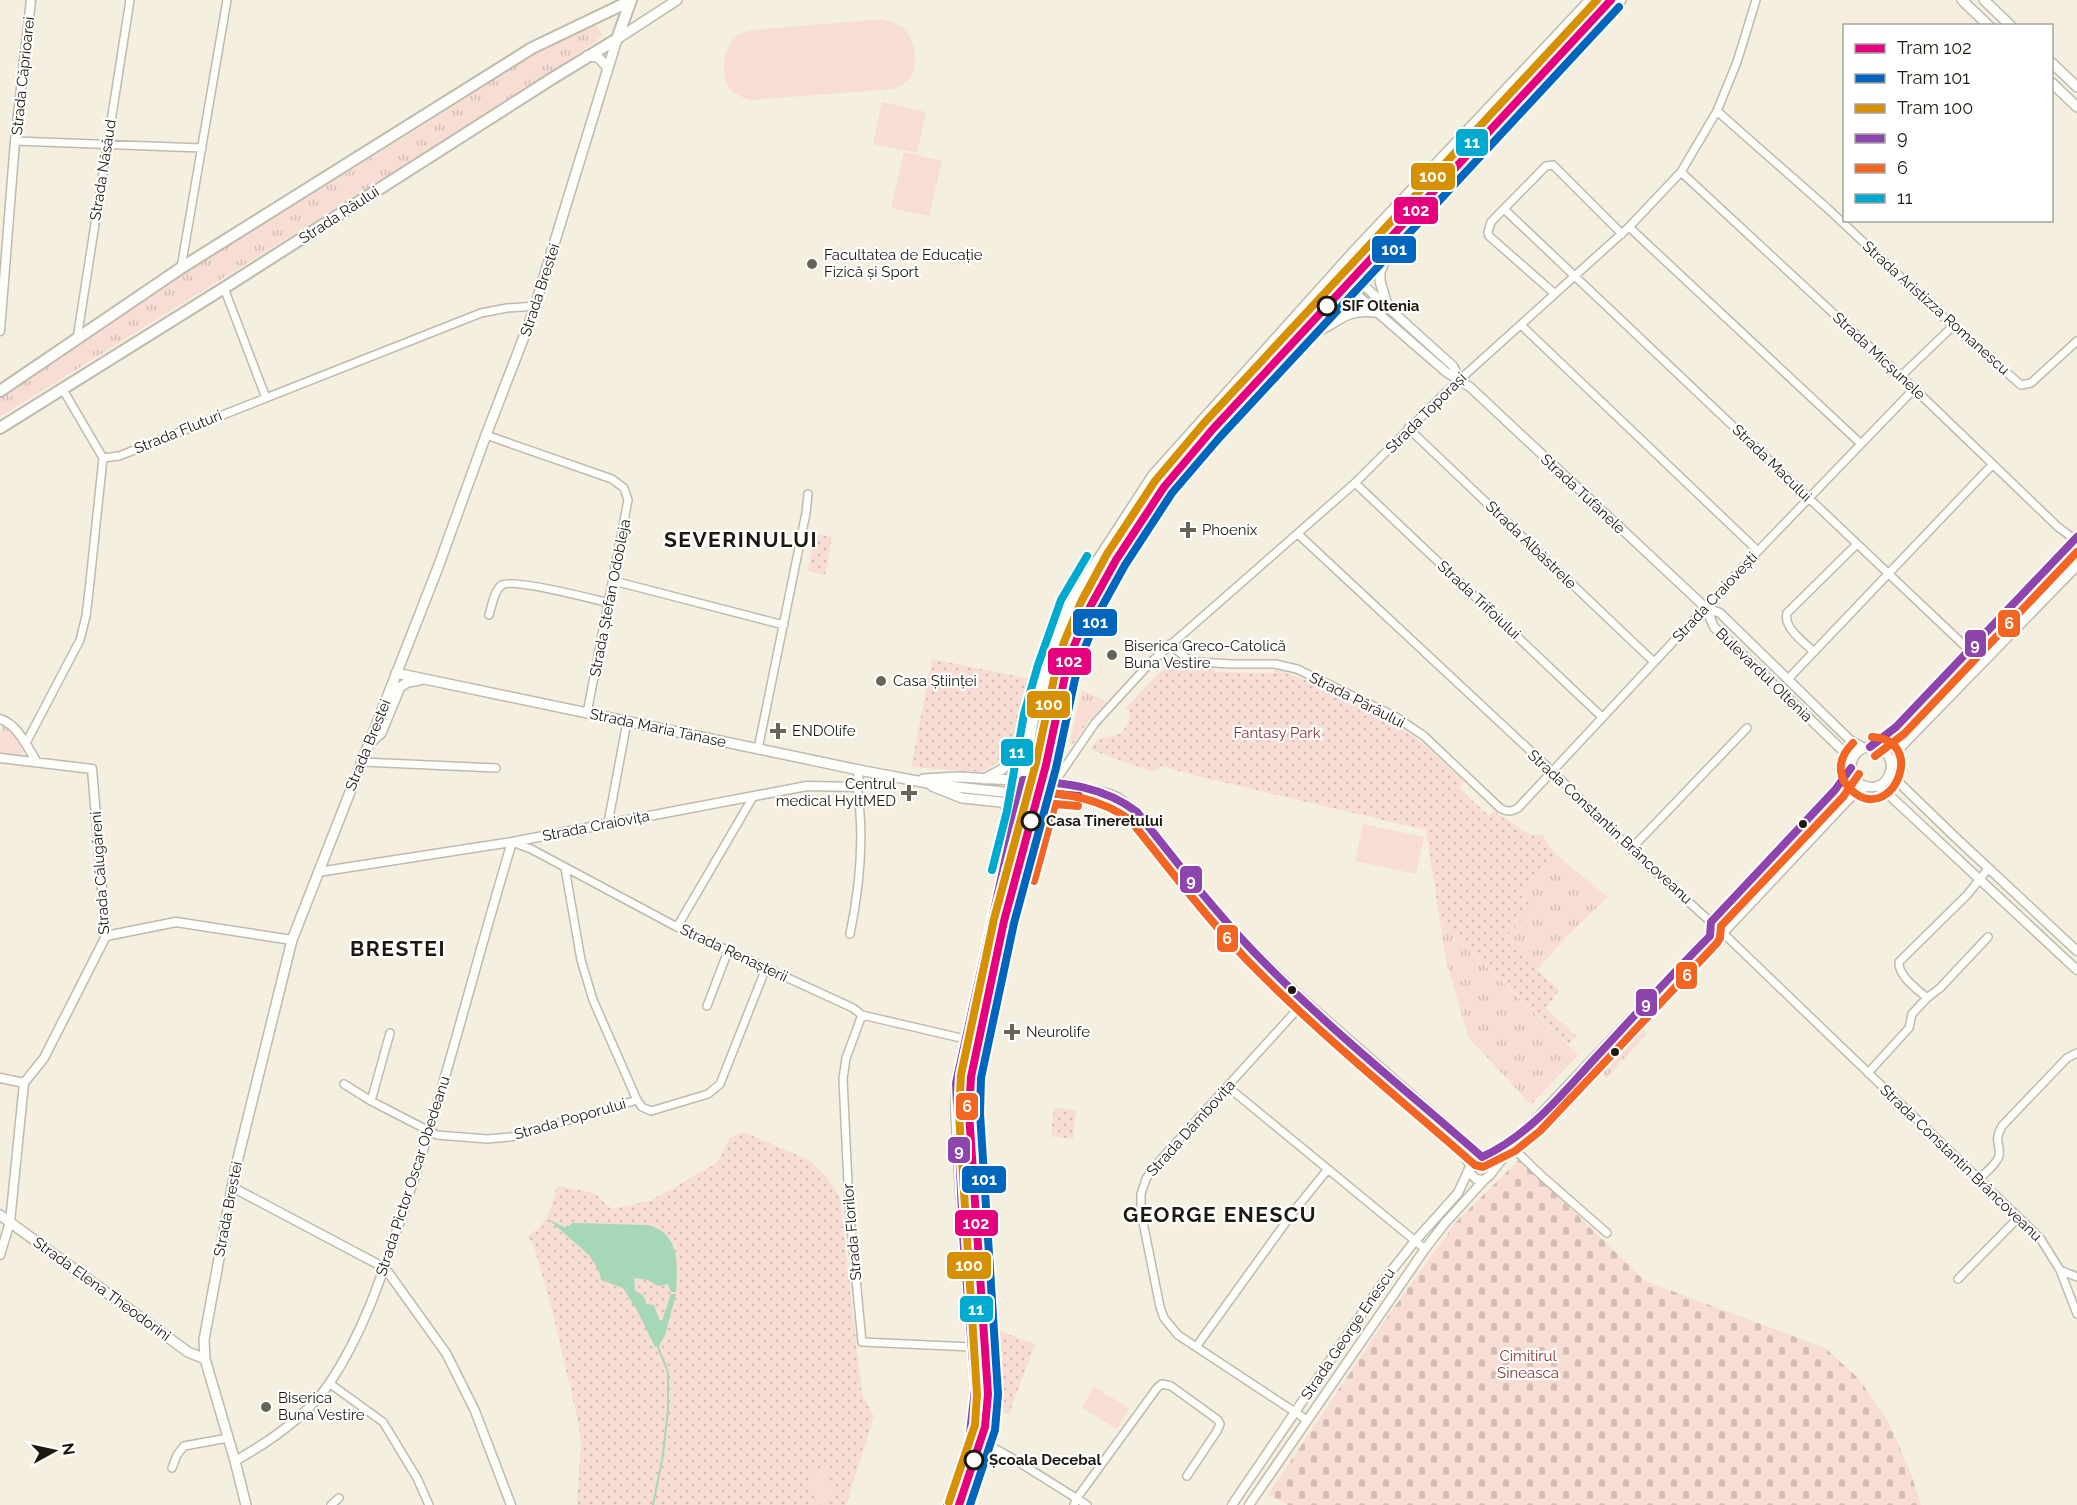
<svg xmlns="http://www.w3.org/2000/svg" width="2077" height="1505" viewBox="0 0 2077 1505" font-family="Raleway,sans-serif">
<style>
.grass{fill:url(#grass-tufts)}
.cemetery{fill:url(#cemetery-stones)}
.park{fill:url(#park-dots)}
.pitch{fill:#f7ddd4}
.water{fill:#a6d7b6}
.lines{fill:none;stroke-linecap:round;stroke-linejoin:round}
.stream{stroke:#a6d7b6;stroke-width:2}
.minor-casing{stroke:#bebaae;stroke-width:10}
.tertiary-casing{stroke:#bebaae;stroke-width:11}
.secondary-casing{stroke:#bebaae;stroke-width:12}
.primary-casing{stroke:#bebaae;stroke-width:14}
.minor{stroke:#fdfdfa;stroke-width:7}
.tertiary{stroke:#fdfdfa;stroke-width:8}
.secondary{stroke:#fdfdfa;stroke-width:9}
.primary{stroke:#fdfdfa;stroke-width:10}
.bus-1-casing{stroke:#fff;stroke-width:12}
.bus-2-casing{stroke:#fff;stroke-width:12}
.bus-3-casing{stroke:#fff;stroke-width:12}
.bus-1{stroke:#8e44ad;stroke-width:8}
.bus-2{stroke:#f26522;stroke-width:8}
.bus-3{stroke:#00a9ce;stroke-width:8}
.tram-1-casing{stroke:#fff;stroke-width:12}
.tram-2-casing{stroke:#fff;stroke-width:12}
.tram-3-casing{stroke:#fff;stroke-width:12}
.tram-1{stroke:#e5007d;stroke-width:8}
.tram-2{stroke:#0065bd;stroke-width:8}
.tram-3{stroke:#d69102;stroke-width:8}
.poi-dot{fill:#686458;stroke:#fff;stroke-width:2}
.stop-dot{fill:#fff;stroke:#1d190f;stroke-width:3}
.bus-dot{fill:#1d190f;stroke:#fff;stroke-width:2}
.labels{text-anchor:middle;stroke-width:4.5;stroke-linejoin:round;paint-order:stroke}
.street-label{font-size:15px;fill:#1d190f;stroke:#fff}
.poi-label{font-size:15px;fill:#1d190f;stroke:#fff;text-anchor:start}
.stop-label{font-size:15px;font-weight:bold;fill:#1d190f;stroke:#fff;text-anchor:start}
.park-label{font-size:15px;fill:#8e3531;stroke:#fff}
.district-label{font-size:21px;font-weight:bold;letter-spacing:1.5px;fill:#1d190f;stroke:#fff}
.line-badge{stroke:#fff;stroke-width:2}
.badge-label{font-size:16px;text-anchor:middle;font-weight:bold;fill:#fff}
</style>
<defs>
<pattern id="grass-tufts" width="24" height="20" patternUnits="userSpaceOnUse" patternTransform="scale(1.5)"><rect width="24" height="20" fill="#f7ddd4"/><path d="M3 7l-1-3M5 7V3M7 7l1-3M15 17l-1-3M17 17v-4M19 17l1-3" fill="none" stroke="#d3bdb5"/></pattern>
<pattern id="cemetery-stones" width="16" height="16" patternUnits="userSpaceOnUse" patternTransform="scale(1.5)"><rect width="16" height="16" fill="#f7ddd4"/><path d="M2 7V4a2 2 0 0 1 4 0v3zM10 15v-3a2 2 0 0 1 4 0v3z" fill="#d3bdb5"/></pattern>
<pattern id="park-dots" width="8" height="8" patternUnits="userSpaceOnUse" patternTransform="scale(1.5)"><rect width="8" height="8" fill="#f7ddd4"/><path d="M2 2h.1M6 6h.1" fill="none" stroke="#d3bdb5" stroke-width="1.8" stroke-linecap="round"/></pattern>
</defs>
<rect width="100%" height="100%" fill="#f4efdf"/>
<path class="grass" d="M1601 0H1607L1366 258 1363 255Z
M597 26 602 35 595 42 517 95 0 417V394L145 297 413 132 548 44 589 27Z
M1321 303 1324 306C1237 399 1145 490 1088 605 1064 654 1056 709 1044 762L1039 761C1052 708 1060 653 1084 603 1139 489 1234 394 1321 303Z
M2063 556 2073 565 1903 741 1894 733Z
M1082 690 1107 702 1088 722 1073 744H1071V736Z
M5 726H8L24 751 21 756 0 754V735L2 727Z
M1836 793 1845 802 1735 916 1727 908Z
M1555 854 1608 897 1570 933 1537 970 1504 939 1532 907 1519 894Z
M1440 922 1578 1055 1531 1105 1469 1038 1447 964Z
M1640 1030H1643L1647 1034 1606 1078 1602 1073 1603 1070Z"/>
<path class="cemetery" d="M1520 1159 1645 1281 1825 1348 1859 1379 1889 1423 1910 1471 1921 1505H1288L1268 1495 1390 1313 1456 1222Z"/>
<path class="park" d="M816 534 832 537 825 575 808 571Z
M932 659 1030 679 1012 744 1001 760 982 772 911 767Z
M1176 660 1190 665 1214 667 1215 672 1274 673 1275 669C1320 684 1382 712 1419 741 1435 753 1449 768 1464 782L1459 788 1489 816 1493 811 1529 834 1542 835 1555 854 1519 894 1533 907 1504 939 1559 990 1546 1009 1576 1036 1568 1044 1440 922 1426 830 1197 776 1161 766 1152 772 1090 749 1099 738C1120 735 1126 736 1130 712L1125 709 1154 678Z
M1054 1108 1076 1110 1073 1139 1051 1136Z
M743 1132 807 1159 827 1177 840 1198 862 1394 874 1417 846 1505H577L581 1445 579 1425 550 1302 534 1246 528 1236C550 1221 550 1210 557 1186L595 1193 611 1209 650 1201 717 1163 730 1138Z
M1000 1331 1035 1344 1009 1414 1002 1411Z"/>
<path class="pitch" d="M883 19C891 22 899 24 905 30 915 40 918 62 912 75 908 82 900 86 893 89L749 100C743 97 737 95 732 91 718 77 723 44 740 34 744 32 750 31 754 30Z
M882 102 926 112 917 153 873 144Z
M904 152 942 161 929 216 891 208Z
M1363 824 1424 837 1416 874 1355 861Z
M1094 1387 1129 1408 1117 1429 1082 1408Z
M825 1468 835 1500 817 1505 807 1474Z"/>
<path class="water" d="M548 1219 566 1228 573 1223 648 1225C680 1233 678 1265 676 1292H671L668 1284 658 1286 648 1280 634 1278 635 1291C642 1294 645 1296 646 1304L654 1305 659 1319 662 1321 671 1294H676L665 1335 659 1346 655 1347 637 1310 623 1288 601 1280 599 1271 589 1255Z"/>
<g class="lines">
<path class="stream" d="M653 1505 663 1455 668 1410V1372L658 1347"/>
<g class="minor-casing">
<path id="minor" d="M1717 111 1827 208 1953 326 2021 385 2031 383 2077 341
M15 141 202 148
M1681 172 1901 376 2058 527 2077 541
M1504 209 1968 649
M1629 227 1860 443
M181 268 227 0
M224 288 266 398
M1555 294 1489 236 1488 232 1491 222 1546 166 1553 165 1622 234
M1521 325 1758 551
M77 339 130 0
M1901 376 1953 326
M62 388 103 458
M1408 428 1654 662
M486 435 612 479 624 488 628 500 587 713
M103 458 119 456 481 313 507 308 536 306
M1355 483 1602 717
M1298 534 1552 771 1640 858 1723 933 2040 1238 2060 1270 2077 1314
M614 581 784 625
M489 615C492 606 494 590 502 585 513 578 593 599 609 603
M1170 644 1186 658 1199 662 1231 664H1275L1297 669 1396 717 1424 736 1500 808C1507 812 1511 812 1518 808L1758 551 1914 389
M1814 652C1804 642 1783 628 1787 613L1857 544
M1788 679 1992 465
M26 743 80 640 86 616 89 591 103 458
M758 749 806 513 808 494
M362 762 496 768
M1052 786 1095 723 1151 662 1355 483 1446 392 1629 227 1681 172 1717 111 1737 62 1756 0
M608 823 627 722
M512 842 531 849 677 927 853 1008 862 1015 965 1039
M1631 849 1747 728
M565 868 581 960 593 1000 637 1100 642 1107 651 1111 708 1094 720 1084 766 968
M677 927 753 797
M850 934C860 886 865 837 857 787
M1927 998C1917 989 1898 976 1899 962L1967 895 1988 869
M1305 1001 1154 1167 1146 1179 1141 1194V1212L1160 1307 1164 1318 1178 1335 1307 1420
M707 1006 728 951
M862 1015 846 1058 843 1079 849 1205 862 1342 972 1347
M1868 1073 1909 1028 1912 1014 1927 998 1940 988 1988 937
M344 1084 371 1101 437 1135 487 1139 511 1137 637 1100
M1228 1087 1425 1249
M371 1101 390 1033
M1512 1147 1542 1176 1607 1233
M1979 1179C1985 1173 1997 1164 1999 1156 2001 1142 1993 1143 2002 1126L2067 1058 2077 1053
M2060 1270 2077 1277
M1958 1279 2018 1218
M1196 1347 1294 1211 1328 1169
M329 1383 383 1422 417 1478 429 1505
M989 1445 1012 1458 1087 1505
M172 1468 177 1455 184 1446 228 1438
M331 1505 339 1498
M1074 1505 1077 1498 1157 1388 1162 1384 1171 1386 1218 1420 1220 1424 1217 1431 1187 1476"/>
</g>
<g class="tertiary-casing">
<path id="tertiary" d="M1341 265 1453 366 1460 380
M1333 274 1446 372 1470 387 1706 608 1720 613 1724 617 1850 740 1864 748
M0 331 15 141 31 0
M1706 608 1714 627 1841 749 1852 762
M0 719C17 724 27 746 36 761
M1870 747C1906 748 1890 800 1861 784 1850 778 1848 761 1858 752 1863 747 1872 746 1879 742 1885 738 1890 732 1896 727L2077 537
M0 758 92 769 106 936 44 1058 24 1083
M1891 766 1902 746 2077 566
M1890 774 1954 836 2077 951
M1049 782 1070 784 1110 794 1119 798 1137 812 1212 906 1255 953 1305 1001 1481 1156
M1877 786 1889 795 2077 970
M1047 793 1079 796 1134 811
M318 872 512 842 807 786 857 787 859 770
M106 936 176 922 292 940
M1710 936 1711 922 1835 790 1851 768
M0 1078 24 1083 10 1222 0 1255
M1447 1128 1470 1165
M1482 1157 1496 1151 1514 1141
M1492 1172V1164L1486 1158 1477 1157 1470 1165V1173L1476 1179 1484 1180 1490 1175 1519 1137 1709 936 1723 933 1847 801 1857 792 1867 786
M232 1187 385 1268 446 1353 475 1411 511 1505
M235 1461C269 1442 306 1417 329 1384 365 1331 384 1269 404 1209 445 1088 475 964 512 842
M1232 1505 1388 1275 1415 1241 1458 1193 1469 1169
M1249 1505 1425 1249 1445 1223 1484 1180"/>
</g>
<g class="secondary-casing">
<path id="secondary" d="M1962 0 1989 26
M1984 0 2011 26
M587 56 598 57 608 68
M2052 63 2077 87
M2052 83 2077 107
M1387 305 1380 281V272L1390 248
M1316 332C1343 320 1344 309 1376 312
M396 673 859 770 938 785 1003 792 1047 793
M371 742 381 733 400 687 408 682 420 680
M923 779 958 777 1049 782
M984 779 1001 770 1015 758 1031 696 1043 675
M932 786 962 798 1001 802C1011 807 1010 817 1010 827
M0 1215 188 1352 205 1359
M246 1505 235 1461 205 1359 204 1340 236 1166 292 940 437 570 486 435 532 316 617 39 677 0
M947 1505 969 1442 972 1426 975 1389 963 1235 956 1114V1083L1017 813 1034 716 1056 642 1071 604 1084 581 1153 475 1355 250 1590 0
M967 1505 989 1445 993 1399 975 1123 976 1075 1009 930 1041 818 1070 682 1087 630 1097 605 1119 563 1149 517 1191 463 1268 378 1311 334 1394 239 1563 64 1621 0"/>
</g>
<g class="primary-casing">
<path id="primary" d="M0 391 181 268 532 48 630 1
M0 428 224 288 553 78 617 39 631 0"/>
</g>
<use href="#minor" class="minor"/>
<use href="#tertiary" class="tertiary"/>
<use href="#secondary" class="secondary"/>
<use href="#primary" class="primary"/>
<g class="bus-1-casing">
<path id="bus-1" d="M1870 747 1896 727 2077 537
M1024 878 1047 793 1079 796
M947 1505 969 1442 975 1389 963 1235 956 1083 1023 780C1065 783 1103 786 1137 812 1175 860 1212 908 1254 952 1325 1026 1406 1090 1482 1157 1530 1135 1564 1092 1599 1054 1636 1014 1672 974 1710 936L1711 922 1835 790 1851 768"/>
</g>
<g class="bus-2-casing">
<path id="bus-2" d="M1853 743C1844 752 1838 763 1842 776 1844 784 1850 789 1856 794 1894 820 1927 740 1872 737
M1875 756 1904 734 2077 552
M1034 881 1055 804 1078 806
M958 1505 979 1445 985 1389 973 1234 966 1084 1031 791C1067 794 1100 798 1130 820 1168 867 1205 916 1247 960 1318 1033 1399 1098 1475 1165L1483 1167 1515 1151 1540 1131 1717 943 1720 938 1721 926 1843 797 1859 774"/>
</g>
<g class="bus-3-casing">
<path id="bus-3" d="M992 870 1007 811 1024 714 1038 665 1061 600 1087 556
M957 1501 979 1443 982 1399 965 1124 966 1074 999 928 1031 815 1060 680 1087 601 1110 557 1140 511 1183 456 1260 371 1303 327 1386 232 1555 57 1607 0"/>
</g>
<use href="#bus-1" class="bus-1"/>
<use href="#bus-2" class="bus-2"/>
<use href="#bus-3" class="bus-3"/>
<g class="tram-1-casing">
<path id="tram-1" d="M959 1505 985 1427 988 1394 969 1113 971 1077 1004 921 1046 765 1065 676 1074 646 1090 607 1116 560 1164 487 1212 430 1611 0"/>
</g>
<g class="tram-2-casing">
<path id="tram-2" d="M970 1505 995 1430 998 1394 980 1113 981 1078 1014 923 1056 768 1075 679 1084 650 1099 612 1125 565 1172 493 1220 437 1619 7"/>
</g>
<g class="tram-3-casing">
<path id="tram-3" d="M949 1502 975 1425 977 1394 959 1114 961 1075 994 919 1036 763 1055 674 1064 642 1081 602 1107 554 1155 481 1204 423 1597 0"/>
</g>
<use href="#tram-1" class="tram-1"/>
<use href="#tram-2" class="tram-2"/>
<use href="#tram-3" class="tram-3"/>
</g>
<g class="poi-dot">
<circle cx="812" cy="264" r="6"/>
<path d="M1185 521h6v6h6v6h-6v6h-6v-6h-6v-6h6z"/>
<circle cx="1112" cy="655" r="6"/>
<circle cx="881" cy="681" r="6"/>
<path d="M775 722h6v6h6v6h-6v6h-6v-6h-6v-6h6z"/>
<path d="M906 784h6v6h6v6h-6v6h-6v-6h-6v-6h6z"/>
<path d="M1009 1023h6v6h6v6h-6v6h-6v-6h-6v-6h6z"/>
<circle cx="266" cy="1407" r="6"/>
</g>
<g class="stop-dot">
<circle cx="1327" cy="306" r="9"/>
<circle cx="1031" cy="821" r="9"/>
<circle cx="974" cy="1460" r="9"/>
</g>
<g class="bus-dot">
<circle cx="1803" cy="824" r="5"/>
<circle cx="1292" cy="990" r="5"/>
<circle cx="1615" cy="1052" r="5"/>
</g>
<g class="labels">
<g class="street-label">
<text transform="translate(23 76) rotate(-84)" y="5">Strada Căprioarei</text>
<text transform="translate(103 170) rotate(-81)" y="5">Strada Năsăud</text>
<text transform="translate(339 215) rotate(-33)" y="5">Strada Râului</text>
<text transform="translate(540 290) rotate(-72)" y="5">Strada Brestei</text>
<text transform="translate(1936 308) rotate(42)" y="5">Strada Aristizza Romanescu</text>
<text transform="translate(1879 356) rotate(43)" y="5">Strada Micșunele</text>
<text transform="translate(1426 413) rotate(-45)" y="5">Strada Toporași</text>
<text transform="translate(178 432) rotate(-22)" y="5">Strada Fluturi</text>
<text transform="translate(1772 463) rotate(44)" y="5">Strada Macului</text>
<text transform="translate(1583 494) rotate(43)" y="5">Strada Tufănele</text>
<text transform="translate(1531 545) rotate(44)" y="5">Strada Albăstrele</text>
<text transform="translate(1715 597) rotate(-47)" y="5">Strada Craiovești</text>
<text transform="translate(610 598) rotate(-79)" y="5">Strada Ștefan Odobleja</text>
<text transform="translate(1479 600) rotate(43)" y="5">Strada Trifoiului</text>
<text transform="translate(1764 675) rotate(44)" y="5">Bulevardul Oltenia</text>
<text transform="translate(1357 700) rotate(27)" y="5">Strada Pârâului</text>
<text transform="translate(658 728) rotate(12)" y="5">Strada Maria Tănase</text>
<text transform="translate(368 745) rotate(-68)" y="5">Strada Brestei</text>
<text transform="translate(596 826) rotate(-11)" y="5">Strada Craiovița</text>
<text transform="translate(1610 827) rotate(43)" y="5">Strada Constantin Brâncoveanu</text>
<text transform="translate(100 873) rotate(-94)" y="5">Strada Călugăreni</text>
<text transform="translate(734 953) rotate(25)" y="5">Strada Renașterii</text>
<text transform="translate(570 1119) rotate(-16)" y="5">Strada Poporului</text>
<text transform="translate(1191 1128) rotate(-48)" y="5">Strada Dâmbovița</text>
<text transform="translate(1961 1163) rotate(44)" y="5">Strada Constantin Brâncoveanu</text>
<text transform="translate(413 1176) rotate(-72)" y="5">Strada Pictor Oscar Obedeanu</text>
<text transform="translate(228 1209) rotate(-79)" y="5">Strada Brestei</text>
<text transform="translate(852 1232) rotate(-95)" y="5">Strada Florilor</text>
<text transform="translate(102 1289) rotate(36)" y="5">Strada Elena Theodorini</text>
<text transform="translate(1348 1334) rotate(-56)" y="5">Strada George Enescu</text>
</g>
<g class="poi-label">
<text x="824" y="260">Facultatea de Educație<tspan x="824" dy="17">Fizică și Sport</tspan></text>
<text x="1202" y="535">Phoenix</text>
<text x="1124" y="651">Biserica Greco-Catolică<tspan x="1124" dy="17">Buna Vestire</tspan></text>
<text x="893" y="686">Casa Științei</text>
<text x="792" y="736">ENDOlife</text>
<text x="896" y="789" text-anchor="end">Centrul<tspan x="896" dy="17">medical HyltMED</tspan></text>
<text x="1026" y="1037">Neurolife</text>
<text x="278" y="1403">Biserica<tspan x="278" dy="17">Buna Vestire</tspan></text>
</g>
<g class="stop-label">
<text x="1342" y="311">SIF Oltenia</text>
<text x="1046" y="826">Casa Tineretului</text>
<text x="989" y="1465">Școala Decebal</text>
</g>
<g class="park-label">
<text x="1277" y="738">Fantasy Park</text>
<text x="1528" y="1361">Cimitirul<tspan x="1528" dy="17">Sineasca</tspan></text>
</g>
<g class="district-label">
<text x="741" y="547">SEVERINULUI</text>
<text x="398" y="956">BRESTEI</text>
<text x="1220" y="1222">GEORGE ENESCU</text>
</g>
</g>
<g class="line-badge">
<rect x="1455" y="128" width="34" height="29" rx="6" fill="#00a9ce"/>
<rect x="1410" y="162" width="46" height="29" rx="6" fill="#d69102"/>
<rect x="1393" y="196" width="46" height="29" rx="6" fill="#e5007d"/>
<rect x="1371" y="235" width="46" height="29" rx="6" fill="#0065bd"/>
<rect x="1072" y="608" width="46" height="29" rx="6" fill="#0065bd"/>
<rect x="1997" y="609" width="24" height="29" rx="6" fill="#f26522"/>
<rect x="1964" y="629" width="23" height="29" rx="6" fill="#8e44ad"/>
<rect x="1047" y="647" width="45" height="29" rx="6" fill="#e5007d"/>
<rect x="1026" y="690" width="45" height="29" rx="6" fill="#d69102"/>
<rect x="1000" y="738" width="34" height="29" rx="6" fill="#00a9ce"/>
<rect x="1179" y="865" width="24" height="29" rx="6" fill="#8e44ad"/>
<rect x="1216" y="924" width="23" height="29" rx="6" fill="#f26522"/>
<rect x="1675" y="961" width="23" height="29" rx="6" fill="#f26522"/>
<rect x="1635" y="988" width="23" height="29" rx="6" fill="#8e44ad"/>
<rect x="955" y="1092" width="24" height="29" rx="6" fill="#f26522"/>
<rect x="947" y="1136" width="24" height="28" rx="6" fill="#8e44ad"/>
<rect x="961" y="1165" width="46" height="29" rx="6" fill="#0065bd"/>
<rect x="954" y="1209" width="45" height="28" rx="6" fill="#e5007d"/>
<rect x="946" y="1251" width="46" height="29" rx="6" fill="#d69102"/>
<rect x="959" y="1295" width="35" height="28" rx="6" fill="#00a9ce"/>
</g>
<g class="badge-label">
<text x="1472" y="148">11</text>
<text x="1433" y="182">100</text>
<text x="1416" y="216">102</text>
<text x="1394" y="255">101</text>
<text x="1095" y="628">101</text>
<text x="2009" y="629">6</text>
<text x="1975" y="650">9</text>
<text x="1069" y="667">102</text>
<text x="1049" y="710">100</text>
<text x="1017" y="758">11</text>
<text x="1191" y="886">9</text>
<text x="1227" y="944">6</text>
<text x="1687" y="981">6</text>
<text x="1646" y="1009">9</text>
<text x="967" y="1112">6</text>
<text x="959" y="1156">9</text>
<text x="984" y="1185">101</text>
<text x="976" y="1229">102</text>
<text x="969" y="1271">100</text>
<text x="976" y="1315">11</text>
</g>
<rect x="1843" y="24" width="210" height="198" fill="#ffffff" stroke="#a5a39f" stroke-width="1.5"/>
<rect x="1855" y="44" width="30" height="9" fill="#e5007d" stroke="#a5a39f" stroke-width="1.5"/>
<text x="1897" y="54" font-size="18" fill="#1d190f">Tram 102</text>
<rect x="1855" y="74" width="30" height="9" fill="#0065bd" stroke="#a5a39f" stroke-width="1.5"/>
<text x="1897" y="84" font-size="18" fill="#1d190f">Tram 101</text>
<rect x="1855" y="104" width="30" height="9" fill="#d69102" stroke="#a5a39f" stroke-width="1.5"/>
<text x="1897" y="114" font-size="18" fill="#1d190f">Tram 100</text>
<rect x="1855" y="134" width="30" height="9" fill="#8e44ad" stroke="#a5a39f" stroke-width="1.5"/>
<text x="1897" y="144" font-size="18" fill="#1d190f">9</text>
<rect x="1855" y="164" width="30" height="9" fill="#f26522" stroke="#a5a39f" stroke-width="1.5"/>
<text x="1897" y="174" font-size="18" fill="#1d190f">6</text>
<rect x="1855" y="194" width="30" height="9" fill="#00a9ce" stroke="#a5a39f" stroke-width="1.5"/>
<text x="1897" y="204" font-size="18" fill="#1d190f">11</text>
<g transform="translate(54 1451) rotate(82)" stroke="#ffffff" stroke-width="4.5" paint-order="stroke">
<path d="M0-4.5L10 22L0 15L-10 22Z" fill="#1d190f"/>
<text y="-9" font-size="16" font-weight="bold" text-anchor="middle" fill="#1d190f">N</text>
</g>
</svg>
